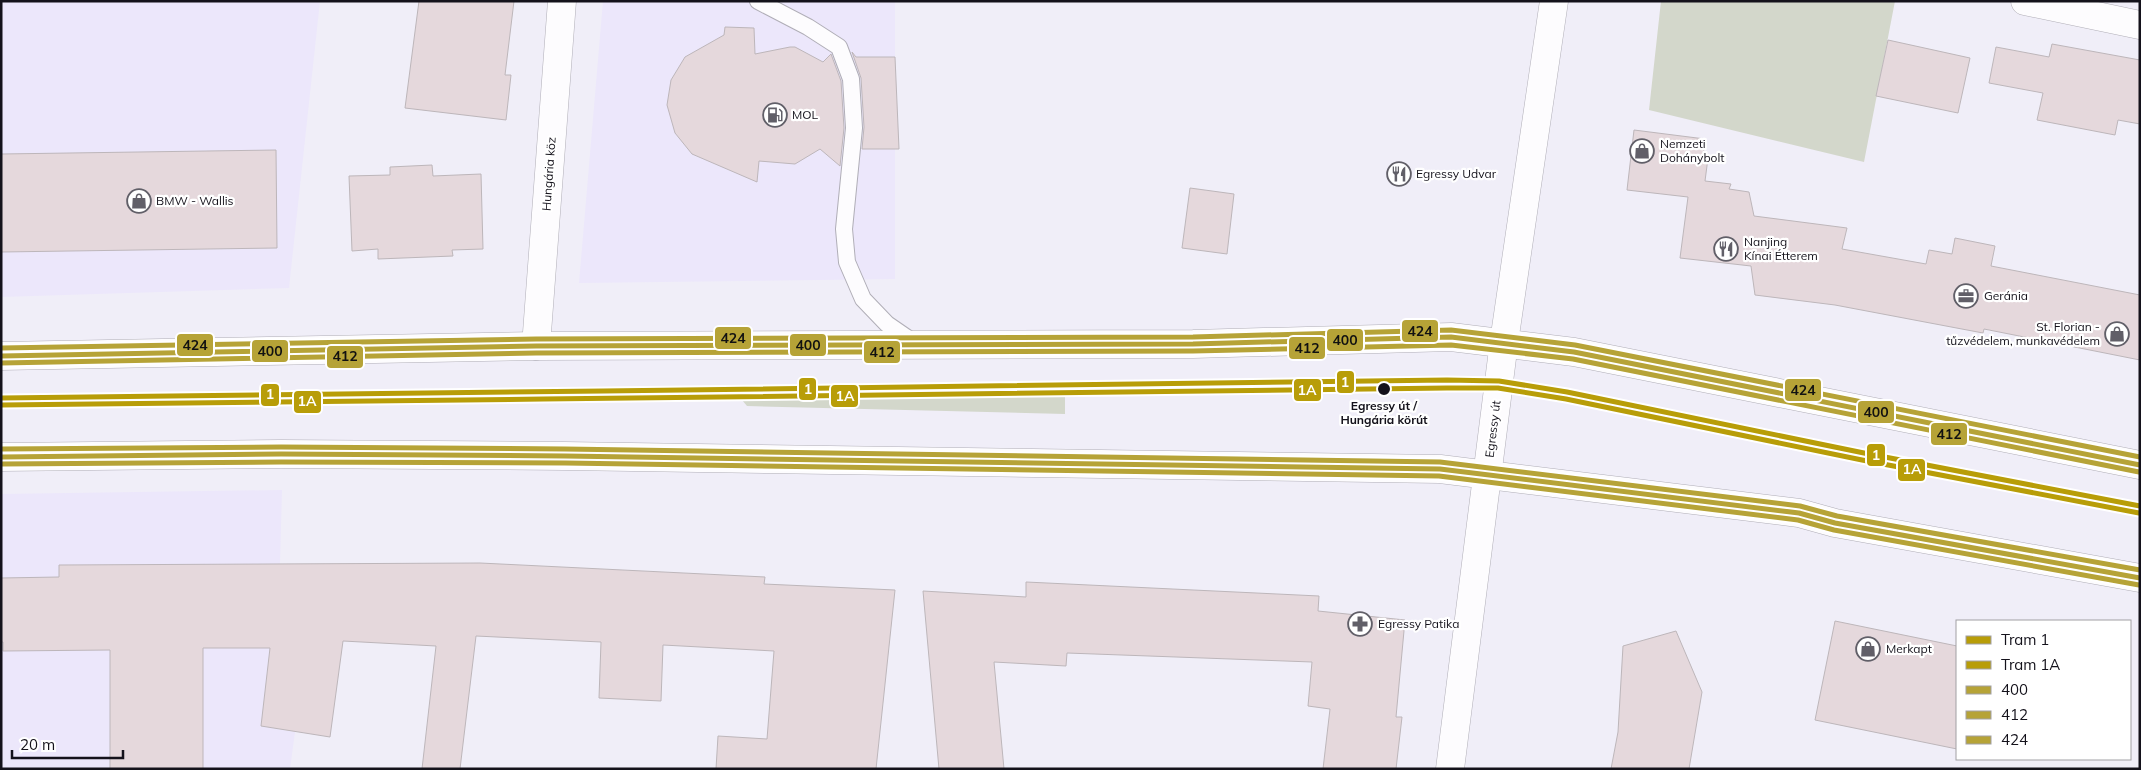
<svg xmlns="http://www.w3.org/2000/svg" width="2141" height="770" viewBox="0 0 2141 770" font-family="Mulish,sans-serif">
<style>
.built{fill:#ece7fb}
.green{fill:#d3d7cb}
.building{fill:#e5d8dc;stroke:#bdb6ba}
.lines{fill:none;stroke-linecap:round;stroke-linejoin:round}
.lane-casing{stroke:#b0aeb7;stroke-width:18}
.street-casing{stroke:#b0aeb7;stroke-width:29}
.secondary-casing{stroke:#b0aeb7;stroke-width:29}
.primary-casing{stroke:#b0aeb7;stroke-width:29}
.lane{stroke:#fdfcfe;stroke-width:16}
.street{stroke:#fdfcfe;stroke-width:28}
.secondary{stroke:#fdfcfe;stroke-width:28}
.primary{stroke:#fdfcfe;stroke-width:28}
.bus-1-casing{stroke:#fff;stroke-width:9}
.bus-2-casing{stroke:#fff;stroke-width:9}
.bus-3-casing{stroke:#fff;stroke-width:9}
.bus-1{stroke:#b6a337;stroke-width:5}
.bus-2{stroke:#b6a337;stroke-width:5}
.bus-3{stroke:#b6a337;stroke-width:5}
.tram-1-casing{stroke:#fff;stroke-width:9}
.tram-2-casing{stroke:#fff;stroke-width:9}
.tram-1{stroke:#b89d08;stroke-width:5}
.tram-2{stroke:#b89d08;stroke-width:5}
.stop-dot{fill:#14121b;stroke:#fff;stroke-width:2}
.labels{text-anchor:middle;stroke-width:4.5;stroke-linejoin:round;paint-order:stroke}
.poi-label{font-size:12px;fill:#14121b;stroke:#fff;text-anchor:start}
.street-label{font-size:12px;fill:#14121b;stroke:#fff}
.stop-label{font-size:12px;font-weight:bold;fill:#14121b;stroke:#fff}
.line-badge{stroke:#fff;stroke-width:2}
.badge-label{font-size:14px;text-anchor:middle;font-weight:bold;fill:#fff}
.pale-badge-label{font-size:14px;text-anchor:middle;font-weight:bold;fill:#111}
</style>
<rect width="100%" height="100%" fill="#f0eef8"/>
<path class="built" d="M1 1H320L289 288 1 297Z
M603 1H895V279L579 283Z
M282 490 280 564 261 726 295 732 290 769H1V494Z"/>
<path class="green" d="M1661 1H1895L1864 162 1649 110Z
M1065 394V414L747 406 742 400 748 396Z"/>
<path class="building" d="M419 1H514L505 75H511L506 120 405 108Z
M725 27 754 28 755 54 790 47H795L823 62 831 54 841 81 844 128 840 166 820 149 795 164 759 161 757 182 692 154 675 133 667 105 671 80 685 57 724 35Z
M1888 40 1970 58 1958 113 1876 96Z
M2052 44 2140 60V124L2118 120 2115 135 2037 120 2043 93 1989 83 1996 47 2049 57Z
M852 52 856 57H895L899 149H862L864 127 861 78Z
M1634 130 1705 139 1703 158H1708L1705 181 1731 184 1729 189 1749 192 1754 216 1847 228 1842 249 1926 264 1929 250 1952 254 1955 238 1995 246 1991 266 2140 295V360L1984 329 1983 333 1835 305 1755 295 1751 266 1680 258 1688 197 1627 190Z
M276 150 277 248 1 252V154Z
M432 165 433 176 481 174 483 249 452 250 453 256 378 259V249L352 251 349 176 390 175V167Z
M1190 188 1234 194 1227 254 1182 248Z
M480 563 765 577 764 584 895 590 876 769H716L718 736 767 739 774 651 663 645 661 701 599 698 601 642 476 636 460 769H422L436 646 343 641 330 737 261 726 270 648H203V769H110V650L3 651V642H1V578L59 577V565Z
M1026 582 1319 596 1318 611 1405 620 1396 717H1402L1396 769H1323L1330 709 1308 706 1312 662 1067 653 1066 666 994 662 1004 769H939L923 591 1026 597Z
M1835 621 1957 646V749L1815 720Z
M1676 631 1702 692 1689 769H1611L1618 732 1623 646Z"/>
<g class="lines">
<g class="lane-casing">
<path id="lane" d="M758 1 808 27 839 47 851 79 854 128 844 229 847 262 863 299 887 324 916 344"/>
</g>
<g class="street-casing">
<path id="street" d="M2025 1 2140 25
M536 346 562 1"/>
</g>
<g class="secondary-casing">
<path id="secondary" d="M1450 769 1504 342 1554 1"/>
</g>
<g class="primary-casing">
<path id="primary" d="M1 356 536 346 1193 344 1451 337 1574 352 2140 465
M1 457 281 454 565 456 1440 469 1799 513 1835 523 2140 578"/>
</g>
<use href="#lane" class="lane"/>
<use href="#street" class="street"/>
<use href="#secondary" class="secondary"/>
<use href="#primary" class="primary"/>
<g class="bus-1-casing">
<path id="bus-1" d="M1 356 536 346 1193 344 1451 337 1574 352 2140 465
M1 457 281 454 565 456 1440 469 1799 513 1835 523 2140 578"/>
</g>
<g class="bus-2-casing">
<path id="bus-2" d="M1 363 536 353 1193 351 1451 345 1573 359 2139 472
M1 464 281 462 565 463 1439 476 1798 520 1834 530 2139 585"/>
</g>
<g class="bus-3-casing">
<path id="bus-3" d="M1 348 536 339 1193 337 1451 330 1575 345 2140 457
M1 449 281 447 565 449 1440 462 1800 506 1837 516 2140 570"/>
</g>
<use href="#bus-1" class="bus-1"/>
<use href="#bus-2" class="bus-2"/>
<use href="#bus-3" class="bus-3"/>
<g class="tram-1-casing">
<path id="tram-1" d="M1 398C483 391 965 389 1447 380L1499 381 1567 392 1864 453 2140 506"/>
</g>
<g class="tram-2-casing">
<path id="tram-2" d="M1 405C483 399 965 396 1447 388H1498L1566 399 1862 460 2139 513"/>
</g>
<use href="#tram-1" class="tram-1"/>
<use href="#tram-2" class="tram-2"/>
</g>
<defs>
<g id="fuel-ring" transform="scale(1.25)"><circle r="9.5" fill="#fff" stroke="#615f68" stroke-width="1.5"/><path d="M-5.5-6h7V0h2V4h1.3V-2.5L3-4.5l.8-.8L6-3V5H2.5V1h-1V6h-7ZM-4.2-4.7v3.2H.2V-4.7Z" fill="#615f68"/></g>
<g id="shop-ring" transform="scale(1.25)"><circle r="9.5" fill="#fff" stroke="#615f68" stroke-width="1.5"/><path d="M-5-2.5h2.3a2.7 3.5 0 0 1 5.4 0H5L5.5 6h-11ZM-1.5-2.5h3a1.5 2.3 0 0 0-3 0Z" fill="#615f68"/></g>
<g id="restaurant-ring" transform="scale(1.25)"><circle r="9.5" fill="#fff" stroke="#615f68" stroke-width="1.5"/><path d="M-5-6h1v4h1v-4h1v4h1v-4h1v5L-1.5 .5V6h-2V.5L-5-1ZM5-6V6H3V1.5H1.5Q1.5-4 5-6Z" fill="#615f68"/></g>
<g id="office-ring" transform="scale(1.25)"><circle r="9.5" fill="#fff" stroke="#615f68" stroke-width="1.5"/><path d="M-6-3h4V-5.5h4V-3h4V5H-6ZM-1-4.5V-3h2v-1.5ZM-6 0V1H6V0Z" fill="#615f68"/></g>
<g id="pharmacy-ring" transform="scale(1.25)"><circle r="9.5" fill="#fff" stroke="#615f68" stroke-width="1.5"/><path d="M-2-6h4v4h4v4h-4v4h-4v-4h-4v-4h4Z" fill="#615f68"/></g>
</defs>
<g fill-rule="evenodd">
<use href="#fuel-ring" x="775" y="115"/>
<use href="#shop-ring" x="1642" y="151"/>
<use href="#restaurant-ring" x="1399" y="174"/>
<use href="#shop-ring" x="139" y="201"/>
<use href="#restaurant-ring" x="1726" y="249"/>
<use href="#office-ring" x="1966" y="296"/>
<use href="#shop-ring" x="2117" y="334"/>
<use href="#pharmacy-ring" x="1360" y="624"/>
<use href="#shop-ring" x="1868" y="649"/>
</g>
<circle class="stop-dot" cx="1384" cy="389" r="7"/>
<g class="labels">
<g class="poi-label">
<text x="792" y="119">MOL</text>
<text x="1660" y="148">Nemzeti<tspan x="1660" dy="14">Dohánybolt</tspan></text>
<text x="1416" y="178">Egressy Udvar</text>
<text x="156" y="205">BMW - Wallis</text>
<text x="1744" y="246">Nanjing<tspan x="1744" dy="14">Kínai Étterem</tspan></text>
<text x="1984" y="300">Geránia</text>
<text x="2100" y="331" text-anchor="end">St. Florian -<tspan x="2100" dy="14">tűzvédelem, munkavédelem</tspan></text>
<text x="1378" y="628">Egressy Patika</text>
<text x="1886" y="653">Merkapt</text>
</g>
<g class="street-label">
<text transform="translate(549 174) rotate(-86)" y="4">Hungária köz</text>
<text transform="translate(1493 429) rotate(-83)" y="4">Egressy út</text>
</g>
<g class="stop-label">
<text x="1384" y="410">Egressy út /<tspan x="1384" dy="14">Hungária körút</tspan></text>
</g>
</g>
<g class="line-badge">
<rect x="1401" y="319" width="38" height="24" rx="5" fill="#b6a337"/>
<rect x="714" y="326" width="38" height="24" rx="5" fill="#b6a337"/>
<rect x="1326" y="328" width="38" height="24" rx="5" fill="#b6a337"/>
<rect x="176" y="333" width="38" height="24" rx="5" fill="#b6a337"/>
<rect x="789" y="333" width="38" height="24" rx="5" fill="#b6a337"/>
<rect x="1288" y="336" width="38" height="24" rx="5" fill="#b6a337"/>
<rect x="251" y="339" width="38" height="24" rx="5" fill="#b6a337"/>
<rect x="863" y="340" width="38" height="24" rx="5" fill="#b6a337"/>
<rect x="326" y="345" width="38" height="24" rx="5" fill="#b6a337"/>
<rect x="1336" y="370" width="19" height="24" rx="5" fill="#b89d08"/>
<rect x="798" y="377" width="19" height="24" rx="5" fill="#b89d08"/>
<rect x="1784" y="378" width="38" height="24" rx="5" fill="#b6a337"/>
<rect x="1293" y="378" width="29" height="24" rx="5" fill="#b89d08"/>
<rect x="260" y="383" width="20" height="24" rx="5" fill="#b89d08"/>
<rect x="830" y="384" width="29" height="24" rx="5" fill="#b89d08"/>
<rect x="293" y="390" width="29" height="24" rx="5" fill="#b89d08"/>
<rect x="1857" y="400" width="38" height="24" rx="5" fill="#b6a337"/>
<rect x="1930" y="422" width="38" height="24" rx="5" fill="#b6a337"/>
<rect x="1866" y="443" width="20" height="24" rx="5" fill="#b89d08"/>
<rect x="1897" y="458" width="29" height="24" rx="5" fill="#b89d08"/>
</g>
<g class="badge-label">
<text x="1345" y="387">1</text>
<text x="808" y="394">1</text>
<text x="1307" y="395">1A</text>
<text x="270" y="399">1</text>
<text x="845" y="401">1A</text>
<text x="307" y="406">1A</text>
<text x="1876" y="460">1</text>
<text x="1912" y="474">1A</text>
</g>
<g class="pale-badge-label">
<text x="1420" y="336">424</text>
<text x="733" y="343">424</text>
<text x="1345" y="345">400</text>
<text x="195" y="350">424</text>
<text x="808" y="350">400</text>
<text x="1307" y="353">412</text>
<text x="270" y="356">400</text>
<text x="882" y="357">412</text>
<text x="345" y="361">412</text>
<text x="1803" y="395">424</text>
<text x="1876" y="417">400</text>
<text x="1949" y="439">412</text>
</g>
<rect width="2141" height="770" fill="none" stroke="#14121b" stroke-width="5"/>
<rect x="1956" y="620" width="175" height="140" fill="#ffffff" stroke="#a1a0a4"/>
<rect x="1966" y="636" width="25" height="8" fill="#b89d08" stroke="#a1a0a4"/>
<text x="2001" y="645" font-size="15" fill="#14121b">Tram 1</text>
<rect x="1966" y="661" width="25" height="8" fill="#b89d08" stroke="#a1a0a4"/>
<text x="2001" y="670" font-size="15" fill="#14121b">Tram 1A</text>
<rect x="1966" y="686" width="25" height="8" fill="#b6a337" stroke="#a1a0a4"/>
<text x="2001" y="695" font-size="15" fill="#14121b">400</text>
<rect x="1966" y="711" width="25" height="8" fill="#b6a337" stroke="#a1a0a4"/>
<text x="2001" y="720" font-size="15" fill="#14121b">412</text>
<rect x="1966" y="736" width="25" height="8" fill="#b6a337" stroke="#a1a0a4"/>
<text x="2001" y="745" font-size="15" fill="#14121b">424</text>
<path d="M12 750v8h111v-8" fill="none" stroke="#14121b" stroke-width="2.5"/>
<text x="20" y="750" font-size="15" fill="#14121b" stroke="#ffffff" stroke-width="4" paint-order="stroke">20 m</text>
</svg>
